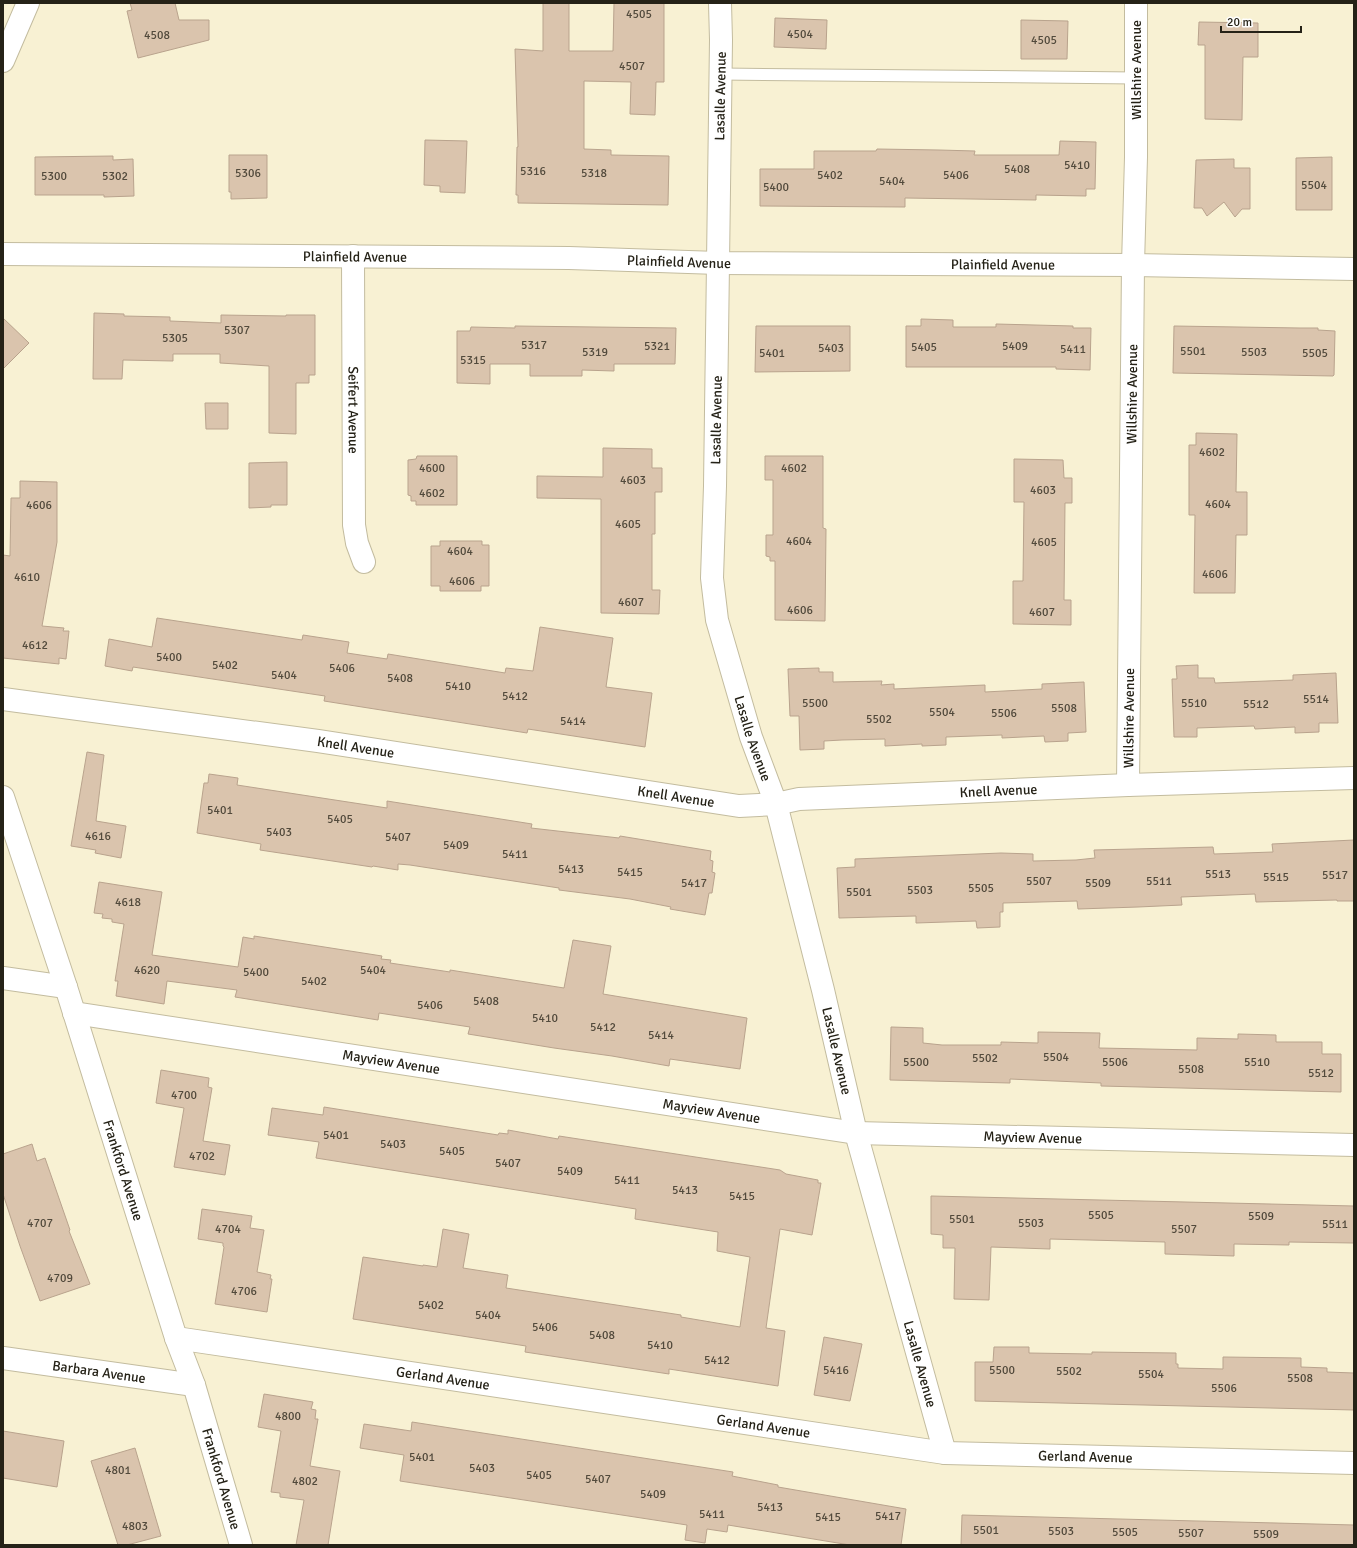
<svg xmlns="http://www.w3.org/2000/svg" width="1357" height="1548" viewBox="0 0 1357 1548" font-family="Signika,sans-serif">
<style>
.building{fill:#dac4ad;stroke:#b9a38d}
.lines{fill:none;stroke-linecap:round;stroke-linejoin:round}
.service-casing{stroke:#c3bc9f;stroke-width:13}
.minor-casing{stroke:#c3bc9f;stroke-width:24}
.tertiary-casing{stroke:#c3bc9f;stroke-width:24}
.service{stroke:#fff;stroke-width:11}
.minor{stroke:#fff;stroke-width:22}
.tertiary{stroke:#fff;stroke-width:22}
.labels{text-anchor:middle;stroke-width:4;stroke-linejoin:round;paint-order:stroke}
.number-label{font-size:12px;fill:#524a3c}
.street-label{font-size:14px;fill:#252217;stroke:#fefefe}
</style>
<rect width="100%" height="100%" fill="#f8f1d3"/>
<path class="building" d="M130 3H175L179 20H209V40L138 58 127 11 132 10Z
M543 3H569V51H613L614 3H664V82H656L655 115 630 114 631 82 584 81V149L611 150V155L669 156 668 205 518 203V195H516L517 147H518L515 49 543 51Z
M775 18 827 20 826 49 774 47Z
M1021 20 1068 21 1067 59H1021Z
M1199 22 1258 23V57H1243L1242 120 1205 119V45H1198Z
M425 140 467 141 465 193 440 192V186L424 185Z
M1060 141 1096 142 1095 189H1086V196L1036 195V200L905 198V207L760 206V169H814V151H876L877 149 939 150 975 151 974 155H1059Z
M229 155H267V198L231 199V192H229Z
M113 156V160L133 159 134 196 104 197V195H35V157Z
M1332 157V210H1296V158Z
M1234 159V168H1250V209H1242L1235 217 1224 202 1207 216 1202 208H1194L1196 160Z
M94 313 124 314V316L170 317V321L221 323V315L286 316V315H315V375H309V383H296V434L269 433V366L220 363V354H173V361L123 360 122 379H93Z
M3 318 29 343 3 369Z
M921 319 953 320V327H996V324L1073 326V328H1091L1090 370 1056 369V367H906V326H921Z
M515 326 676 328 675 364H614V371L582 370V376H530V364H490V384L457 383V331H470L471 327 515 328Z
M756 326H850V371L755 372Z
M1174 326 1300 328H1318V330L1335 331 1334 375 1333 376 1173 373Z
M205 403H228V429H206Z
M1196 433 1237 434 1236 492H1247V535H1236L1235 593H1194L1195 515H1189V445H1196Z
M603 448 652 449V468H662V492H655V534H652V590H660L659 614 601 613V499L537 498V476L603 477Z
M417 456H457V505H416V501H411V496L408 495V460L416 459Z
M765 456H823V528L826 529 825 621 775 620V561H770V557L766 556V535H773V480H765Z
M1014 459 1063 460 1064 478H1072V503H1065L1064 600H1071V625L1013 624V581H1023L1024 502H1014Z
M287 462V505H271V507L249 508V463Z
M20 481 57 482V542L42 626 64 628 63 631H69L66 659 59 658V664L3 658V555L10 556 11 498H20Z
M440 541H482V545H489V586H481V591H440V586H431V546H440Z
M157 618 302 640 303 635 349 642 347 653 387 659 388 654 505 673 506 668 533 671 540 627 613 638 606 687 652 693 645 747 528 729 527 733 324 701 325 696 133 667 132 671 105 666 109 639 152 647Z
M1198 665V678H1214L1215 683 1293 680V675L1336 673 1338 723H1319V732L1295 733V727L1255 729 1254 726 1197 728V737H1174L1172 679H1177L1176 666Z
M819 668V672H833V682L882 681 881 685 894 684V689L985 685V692L1042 689V684L1084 682 1086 732 1068 733V741L1045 742 1044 736 1002 738V735L946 737V745L922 746V744L885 746V739L842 740 824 741V749L800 750 799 716H790L788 669Z
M87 752 104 755 96 821 126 826 121 858 95 853 96 850 71 846Z
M209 774 238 778 237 785 387 808V801L532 824 531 828 619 838 620 836 711 851 710 860 713 861 712 872 715 873 712 893H709L705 915 670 909 671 907 630 899 559 890V888L410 865 398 864V870L373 866 372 867 260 850 261 844 197 833 204 783H208Z
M1354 840V901H1337V900L1256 902 1255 894 1181 897 1182 905 1138 907 1078 909 1077 901 1003 903V912H1000V927L977 928 976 921 916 923V916L839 918 837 868 855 867V859L1001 853 1033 854V861L1076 860 1095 858 1094 850 1213 847 1214 854 1273 852 1272 844Z
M99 882 162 892 152 955 238 967 243 937 254 939V936L382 956 381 959 391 960 390 963 450 972V970L564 988 573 940 611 946 603 994 747 1018 740 1069 670 1059 669 1066 612 1056 554 1048 468 1034 470 1027 379 1013 378 1020 235 997 237 990 167 981 164 1004 116 996 118 981H115L124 924 112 922V919L102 918 103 914 94 913Z
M891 1027 923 1028V1043L942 1045H1001V1042L1038 1043V1032L1100 1033 1099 1048 1197 1050V1038L1238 1039V1034L1276 1035V1042H1322V1054H1341V1092L1101 1086V1083L1010 1079V1083L890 1080Z
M161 1070 209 1078 208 1087 212 1088 203 1141 230 1145 225 1175 174 1167 184 1108 156 1103Z
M324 1107 498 1135 499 1133 508 1134V1130L558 1139 559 1136 780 1170 786 1174 818 1180V1183H821L812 1235 780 1229 766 1328 785 1331 778 1386 669 1369V1374L525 1352 526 1346 353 1319 363 1257 423 1266V1265L437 1267 443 1229 469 1234 463 1268 508 1275 506 1288 681 1315V1317L740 1327 750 1257 717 1251 718 1232 635 1219 636 1209 316 1158 319 1142 268 1135 272 1108 323 1115Z
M32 1144 37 1161 45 1158 70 1230 69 1231 90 1284 40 1301 20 1246 3 1194V1154Z
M931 1196 1354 1206V1243L1289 1242V1245L1234 1244V1256L1165 1254V1242L1050 1239V1249L991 1247 989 1300 954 1299 955 1248H943V1235L931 1234Z
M202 1209 252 1216 250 1228 264 1230 257 1272 271 1275 270 1279H272L267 1312 215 1304 224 1247 223 1246V1243L198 1239Z
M824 1337 862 1344 850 1401 814 1395Z
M994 1347H1029V1353L1092 1354V1352L1176 1353V1364H1178V1368L1223 1369V1357L1301 1358V1367L1327 1368V1372L1354 1373V1410L975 1401V1362H993Z
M264 1394 313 1402 311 1409 316 1410 315 1419H318L310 1466 340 1471 328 1545H296L304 1500 280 1497V1493L271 1492 281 1431 258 1427Z
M412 1422 733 1472 732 1476 778 1485V1487L906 1509 901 1545H850L728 1525 727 1532 707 1529 705 1543 685 1540 687 1525 400 1481 404 1455 360 1448 364 1424 411 1431Z
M3 1431 64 1441 57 1487 3 1478Z
M135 1448 161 1536 127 1545H118L91 1461Z
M962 1515 1354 1525V1545H961Z"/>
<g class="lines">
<g class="service-casing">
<path id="service" d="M721 74 1136 78"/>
</g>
<g class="minor-casing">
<g id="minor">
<path id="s1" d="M720 3 721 40 715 486 712 578 717 620 751 737 776 804 823 990 856 1133 945 1453"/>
<path id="s2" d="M3 254 569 258 718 263 1133 265 1354 269"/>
<path id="s3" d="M353 256 354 525 357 543 364 562"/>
<path id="s4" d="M3 699 318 741 739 806 776 804 799 799 1128 785 1354 778"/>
<path id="s5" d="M1128 785 1133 265 1136 157V3"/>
<path d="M3 978 66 987"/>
<path id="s6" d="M74 1013 856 1133 1354 1145"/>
<path id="s7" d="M176 1338 945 1453 1354 1463"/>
<path id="s8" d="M3 1358 194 1385"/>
</g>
</g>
<g class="tertiary-casing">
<g id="tertiary">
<path d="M3 61 28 3"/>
<path id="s9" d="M3 797 66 987 176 1338 194 1385 241 1545"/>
</g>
</g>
<use href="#service" class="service"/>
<use href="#minor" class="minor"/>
<use href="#tertiary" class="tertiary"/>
</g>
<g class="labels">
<g class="number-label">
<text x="639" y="18">4505</text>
<text x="800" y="38">4504</text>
<text x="157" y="39">4508</text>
<text x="1044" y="44">4505</text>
<text x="632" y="70">4507</text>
<text x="1077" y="169">5410</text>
<text x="1017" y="173">5408</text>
<text x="533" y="175">5316</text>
<text x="248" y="177">5306</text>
<text x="594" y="177">5318</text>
<text x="830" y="179">5402</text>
<text x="956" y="179">5406</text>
<text x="54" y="180">5300</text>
<text x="115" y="180">5302</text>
<text x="892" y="185">5404</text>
<text x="1314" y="189">5504</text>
<text x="776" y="191">5400</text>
<text x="237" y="334">5307</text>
<text x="175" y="342">5305</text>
<text x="534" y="349">5317</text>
<text x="657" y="350">5321</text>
<text x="1015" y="350">5409</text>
<text x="924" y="351">5405</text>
<text x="831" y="352">5403</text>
<text x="1073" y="353">5411</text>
<text x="1193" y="355">5501</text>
<text x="595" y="356">5319</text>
<text x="1254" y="356">5503</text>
<text x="772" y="357">5401</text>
<text x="1315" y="357">5505</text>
<text x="473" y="364">5315</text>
<text x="1212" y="456">4602</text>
<text x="432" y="472">4600</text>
<text x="794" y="472">4602</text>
<text x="633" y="484">4603</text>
<text x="1043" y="494">4603</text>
<text x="432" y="497">4602</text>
<text x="1218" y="508">4604</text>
<text x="39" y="509">4606</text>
<text x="628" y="528">4605</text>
<text x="799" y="545">4604</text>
<text x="1044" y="546">4605</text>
<text x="460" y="555">4604</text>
<text x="1215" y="578">4606</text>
<text x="27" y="581">4610</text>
<text x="462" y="585">4606</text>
<text x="631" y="606">4607</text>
<text x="800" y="614">4606</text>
<text x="1042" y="616">4607</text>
<text x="35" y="649">4612</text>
<text x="169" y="661">5400</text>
<text x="225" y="669">5402</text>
<text x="342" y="672">5406</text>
<text x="284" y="679">5404</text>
<text x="400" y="682">5408</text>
<text x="458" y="690">5410</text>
<text x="515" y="700">5412</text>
<text x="1316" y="703">5514</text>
<text x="815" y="707">5500</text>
<text x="1194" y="707">5510</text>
<text x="1256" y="708">5512</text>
<text x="1064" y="712">5508</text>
<text x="942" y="716">5504</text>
<text x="1004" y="717">5506</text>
<text x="879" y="723">5502</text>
<text x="573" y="725">5414</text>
<text x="220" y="814">5401</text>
<text x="340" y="823">5405</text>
<text x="279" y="836">5403</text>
<text x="98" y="840">4616</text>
<text x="398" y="841">5407</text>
<text x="456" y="849">5409</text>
<text x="515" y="858">5411</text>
<text x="571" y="873">5413</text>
<text x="630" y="876">5415</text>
<text x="1218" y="878">5513</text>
<text x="1335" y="879">5517</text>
<text x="1276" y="881">5515</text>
<text x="1039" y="885">5507</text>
<text x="1159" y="885">5511</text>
<text x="694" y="887">5417</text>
<text x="1098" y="887">5509</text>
<text x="981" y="892">5505</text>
<text x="920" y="894">5503</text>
<text x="859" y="896">5501</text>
<text x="128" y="906">4618</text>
<text x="147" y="974">4620</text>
<text x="373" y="974">5404</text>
<text x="256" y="976">5400</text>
<text x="314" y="985">5402</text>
<text x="486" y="1005">5408</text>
<text x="430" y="1009">5406</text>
<text x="545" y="1022">5410</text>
<text x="603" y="1031">5412</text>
<text x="661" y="1039">5414</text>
<text x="1056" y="1061">5504</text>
<text x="985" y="1062">5502</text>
<text x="916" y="1066">5500</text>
<text x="1115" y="1066">5506</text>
<text x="1257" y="1066">5510</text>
<text x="1191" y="1073">5508</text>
<text x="1321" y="1077">5512</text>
<text x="184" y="1099">4700</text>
<text x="336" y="1139">5401</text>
<text x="393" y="1148">5403</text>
<text x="452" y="1155">5405</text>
<text x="202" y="1160">4702</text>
<text x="508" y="1167">5407</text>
<text x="570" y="1175">5409</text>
<text x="627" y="1184">5411</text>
<text x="685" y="1194">5413</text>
<text x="742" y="1200">5415</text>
<text x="1101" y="1219">5505</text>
<text x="1261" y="1220">5509</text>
<text x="962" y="1223">5501</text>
<text x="40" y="1227">4707</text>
<text x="1031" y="1227">5503</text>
<text x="1335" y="1228">5511</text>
<text x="228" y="1233">4704</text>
<text x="1184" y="1233">5507</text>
<text x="60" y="1282">4709</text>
<text x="244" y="1295">4706</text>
<text x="431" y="1309">5402</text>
<text x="488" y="1319">5404</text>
<text x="545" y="1331">5406</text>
<text x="602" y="1339">5408</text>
<text x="660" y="1349">5410</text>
<text x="717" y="1364">5412</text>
<text x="836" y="1374">5416</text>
<text x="1002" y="1374">5500</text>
<text x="1069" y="1375">5502</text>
<text x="1151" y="1378">5504</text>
<text x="1300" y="1382">5508</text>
<text x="1224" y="1392">5506</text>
<text x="288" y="1420">4800</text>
<text x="422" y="1461">5401</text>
<text x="482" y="1472">5403</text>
<text x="118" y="1474">4801</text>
<text x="539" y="1479">5405</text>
<text x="598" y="1483">5407</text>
<text x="305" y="1485">4802</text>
<text x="653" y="1498">5409</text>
<text x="770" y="1511">5413</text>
<text x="712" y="1518">5411</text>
<text x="888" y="1520">5417</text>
<text x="828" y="1521">5415</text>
<text x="135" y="1530">4803</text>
<text x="986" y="1534">5501</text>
<text x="1061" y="1535">5503</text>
<text x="1125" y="1536">5505</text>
<text x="1191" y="1537">5507</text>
<text x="1266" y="1538">5509</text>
</g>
<g class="street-label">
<text transform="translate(1136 70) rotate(-90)" y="5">Willshire Avenue</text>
<text transform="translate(720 96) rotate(-89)" y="5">Lasalle Avenue</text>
<text dy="5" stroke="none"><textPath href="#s2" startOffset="352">Plainfield Avenue</textPath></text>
<text dy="5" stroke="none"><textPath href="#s2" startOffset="676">Plainfield Avenue</textPath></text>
<text dy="5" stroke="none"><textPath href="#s2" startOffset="1000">Plainfield Avenue</textPath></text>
<text dy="5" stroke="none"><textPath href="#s5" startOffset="391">Willshire Avenue</textPath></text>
<text dy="5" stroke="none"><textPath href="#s3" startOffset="154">Seifert Avenue</textPath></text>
<text transform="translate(716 420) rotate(-89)" y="5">Lasalle Avenue</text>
<text dy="5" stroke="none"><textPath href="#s5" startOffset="67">Willshire Avenue</textPath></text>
<text dy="5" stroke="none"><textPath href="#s1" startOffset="741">Lasalle Avenue</textPath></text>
<text dy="5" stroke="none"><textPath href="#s4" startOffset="356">Knell Avenue</textPath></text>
<text dy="5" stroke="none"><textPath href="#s4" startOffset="1004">Knell Avenue</textPath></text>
<text dy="5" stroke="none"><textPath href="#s4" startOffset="680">Knell Avenue</textPath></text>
<text dy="5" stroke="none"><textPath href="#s1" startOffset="1065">Lasalle Avenue</textPath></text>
<text dy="5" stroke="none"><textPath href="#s6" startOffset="321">Mayview Avenue</textPath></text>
<text dy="5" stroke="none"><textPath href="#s6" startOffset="645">Mayview Avenue</textPath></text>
<text dy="5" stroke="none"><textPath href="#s6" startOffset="968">Mayview Avenue</textPath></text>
<text dy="5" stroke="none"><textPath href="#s9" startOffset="392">Frankford Avenue</textPath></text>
<text dy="5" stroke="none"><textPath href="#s1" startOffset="1389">Lasalle Avenue</textPath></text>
<text dy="5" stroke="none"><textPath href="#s8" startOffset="97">Barbara Avenue</textPath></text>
<text dy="5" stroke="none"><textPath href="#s7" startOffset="270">Gerland Avenue</textPath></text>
<text dy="5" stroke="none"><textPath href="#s7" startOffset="594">Gerland Avenue</textPath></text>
<text dy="5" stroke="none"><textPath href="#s7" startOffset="918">Gerland Avenue</textPath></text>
<text dy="5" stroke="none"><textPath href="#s9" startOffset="716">Frankford Avenue</textPath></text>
</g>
</g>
<rect width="1357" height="1548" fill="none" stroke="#252217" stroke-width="8"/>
<path d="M1221 26v6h80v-6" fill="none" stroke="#252217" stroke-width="2"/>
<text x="1227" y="26" font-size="12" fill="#252217" stroke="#fefefe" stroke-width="3" paint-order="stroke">20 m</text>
</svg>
